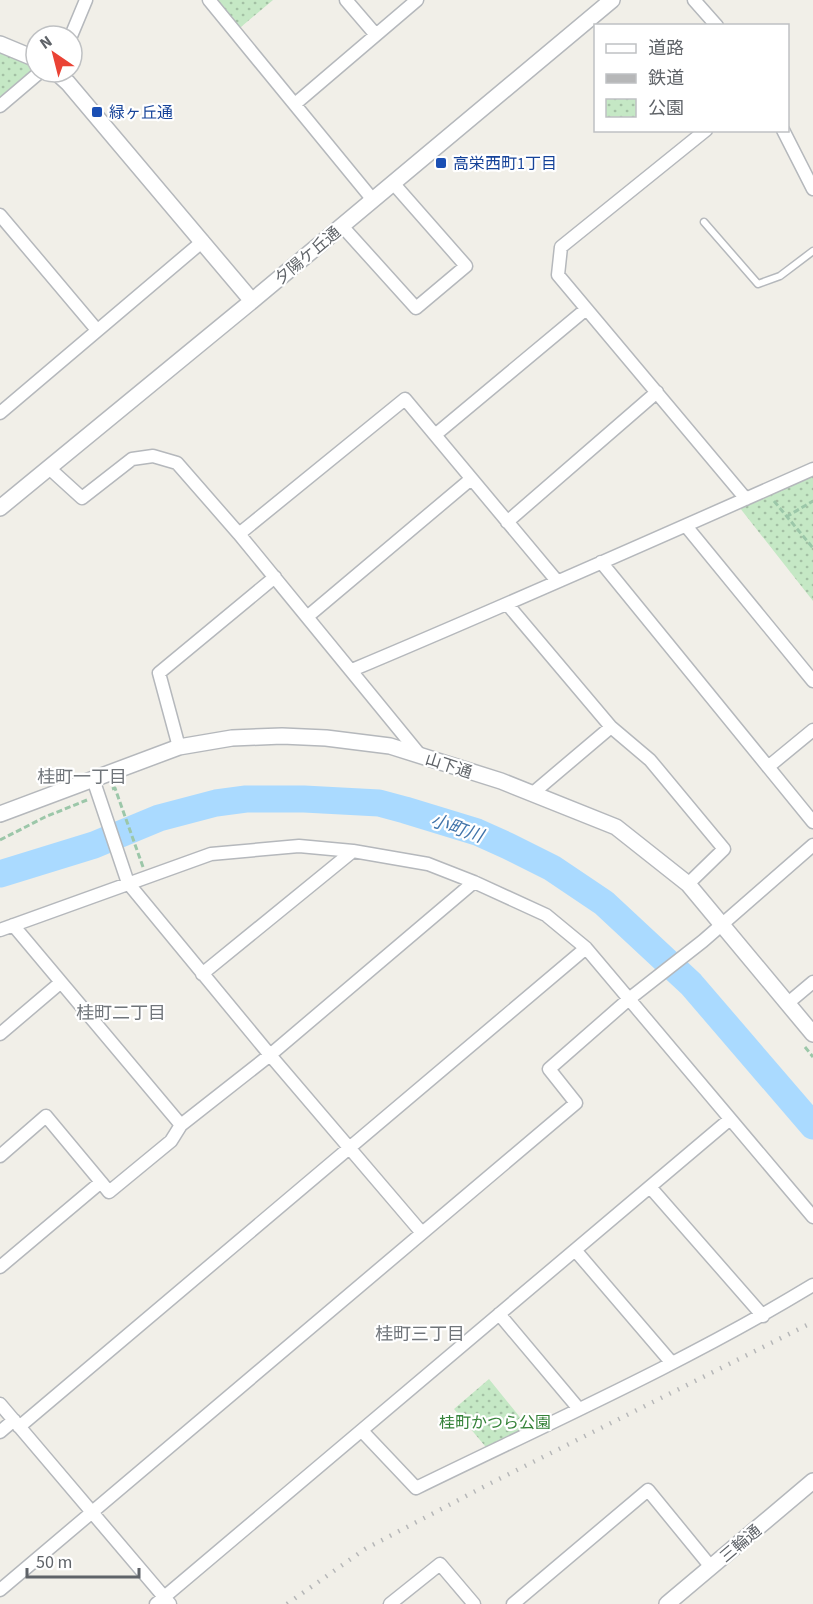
<svg xmlns="http://www.w3.org/2000/svg" width="813" height="1604" viewBox="0 0 813 1604" font-family="'Source Sans 3','Noto Sans JP',sans-serif">
<style>
.park{fill:url(#park-dots)}
.lines{fill:none;stroke-linecap:round;stroke-linejoin:round}
.river{stroke:#aadaff;stroke-width:27}
.service-casing{stroke:#b5b8bc;stroke-width:9}
.minor-casing{stroke:#b5b8bc;stroke-width:15}
.tertiary-casing{stroke:#b5b8bc;stroke-width:18}
.path{stroke:#9cc7a9;stroke-width:3;stroke-dasharray:6 3;stroke-linecap:butt}
.service{stroke:#fff;stroke-width:6}
.minor{stroke:#fff;stroke-width:12}
.tertiary{stroke:#fff;stroke-width:15}
.rail{stroke:#b6b7b8;stroke-width:4.5;stroke-dasharray:1.5 8;stroke-linecap:butt}
.transit-dot{fill:#1a4fb4;stroke:#fff;stroke-width:2}
.labels{text-anchor:middle;stroke-width:4.5;stroke-linejoin:round;paint-order:stroke}
.transit-label{font-size:16px;fill:#164399;stroke:#fff;text-anchor:start}
.street-label{font-size:16px;fill:#5f6368;stroke:#fff}
.park-label{font-size:16px;fill:#348238;stroke:#fff}
.neighbourhood-label{font-size:18px;fill:#70757a;stroke:#fff}
.water-label{font-size:18px;font-style:italic;fill:#4174aa;stroke:#fff}
</style>
<defs>
<pattern id="park-dots" width="8" height="8" patternUnits="userSpaceOnUse" patternTransform="scale(1.5)"><rect width="8" height="8" fill="#c5e8c5"/><path d="M2 2h.1M6 6h.1" fill="none" stroke="#a3c0a4" stroke-width="1.8" stroke-linecap="round"/></pattern>
</defs>
<rect width="100%" height="100%" fill="#f1efe8"/>
<path class="park" d="M209 0H273L235 32Z
M0 44 36 59V72L0 106Z
M813 469V601L736 503Z
M489 1379 532 1432 490 1452 454 1409Z"/>
<g class="lines">
<path class="river" d="M0 874 94 845 159 818 216 803 246 799H304L379 803 405 810 477 832 508 846 552 868 604 903 691 984 813 1126"/>
<g class="service-casing">
<path id="service" d="M704 222 758 284 780 276 813 251"/>
</g>
<g class="minor-casing">
<path id="minor" d="M209 0 373 200
M346 0 376 35
M694 0 717 26
M71 36 86 0
M295 104 417 0
M0 106 40 72
M706 130 561 247 558 275 746 499
M783 130 813 189
M0 215 97 330
M342 226 416 308 466 266 393 183
M0 413 203 241
M435 435 585 310
M49 468 82 498 132 459 153 456 177 463 239 534 420 755
M507 522 657 392
M686 526 813 681
M239 534 405 399 557 581
M601 562 813 822
M508 605 611 727 533 793
M307 617 471 479
M352 670C507 605 660 537 813 469
M611 727 650 760 724 849 688 884
M179 747 159 673 275 577
M768 767 813 730
M93 779 128 883 270 1055 422 1233
M13 925 181 1125
M0 930 211 854 299 846 353 851 428 864 474 882 546 915 586 948 813 1217
M202 974 353 851
M788 1003 813 982
M0 1034 60 983
M0 1156 46 1116 101 1182
M650 1187 763 1316
M575 1250 671 1362
M0 1267 101 1182 109 1192 171 1141 181 1125 270 1055 474 882
M499 1314 579 1409
M0 1404 170 1604
M19 1427 586 948
M362 1431 416 1488C549 1423 686 1362 813 1285
M0 1432 14 1420
M0 1590 576 1103 549 1069 629 999 703 941 813 845
M156 1604 729 1120
M390 1604 440 1564 474 1604
M513 1604 648 1490 711 1567"/>
</g>
<g class="tertiary-casing">
<path id="tertiary" d="M0 44 36 59
M56 72 68 83 252 301
M0 508 252 301 612 0
M0 814 179 747 232 738 282 736 326 738 390 746 501 781 616 827 688 884 813 1034
M667 1604 813 1481"/>
</g>
<path class="path" d="M774 501 813 548
M786 517 813 501
M112 789 115 788 116 791 143 867
M0 840 45 817 87 800
M805 1047 813 1057"/>
<use href="#service" class="service"/>
<use href="#minor" class="minor"/>
<use href="#tertiary" class="tertiary"/>
<path class="rail" d="M287 1604 365 1549 489 1484 813 1322"/>
</g>
<g class="transit-dot">
<rect x="91" y="106" width="12" height="12" rx="3"/>
<rect x="435" y="157" width="12" height="12" rx="3"/>
</g>
<g class="labels">
<g class="transit-label">
<text x="109" y="118">緑ヶ丘通</text>
<text x="453" y="169">高栄西町1丁目</text>
</g>
<g class="street-label">
<text transform="translate(307 255) rotate(-40)" y="6">夕陽ケ丘通</text>
<text transform="translate(449 765) rotate(18)" y="6">山下通</text>
<text transform="translate(740 1543) rotate(-40)" y="6">三輪通</text>
</g>
<g class="park-label">
<text x="495" y="1428">桂町かつら公園</text>
</g>
<g class="neighbourhood-label">
<text x="82" y="783">桂町一丁目</text>
<text x="121" y="1019">桂町二丁目</text>
<text x="420" y="1340">桂町三丁目</text>
</g>
<g class="water-label">
<text transform="translate(457 828) rotate(19)" y="6">小町川</text>
</g>
</g>
<rect x="594" y="24" width="195" height="108" fill="#ffffff" stroke="#bfc1c3" stroke-width="1.5"/>
<rect x="606" y="44" width="30" height="9" fill="#ffffff" stroke="#bfc1c3" stroke-width="1.5"/>
<text x="648" y="54" font-size="18" fill="#5f6368">道路</text>
<rect x="606" y="74" width="30" height="9" fill="#b6b7b8" stroke="#bfc1c3" stroke-width="1.5"/>
<text x="648" y="84" font-size="18" fill="#5f6368">鉄道</text>
<rect x="606" y="99" width="30" height="18" fill="url(#park-dots)" stroke="#bfc1c3" stroke-width="1.5"/>
<text x="648" y="114" font-size="18" fill="#5f6368">公園</text>
<g transform="translate(54 54) rotate(325)"><circle r="28" fill="#ffffff" stroke="#bfc1c3" stroke-width="1.5"/>
<path d="M0-4.5L10 22L0 15L-10 22Z" fill="#ea4335"/>
<text y="-9" font-size="16" font-weight="bold" text-anchor="middle" fill="#5f6368">N</text>
</g>
<path d="M27 1568v9h112v-9" fill="none" stroke="#5f6368" stroke-width="3"/>
<text x="36" y="1568" font-size="18" fill="#5f6368" stroke="#ffffff" stroke-width="4.5" paint-order="stroke">50 m</text>
</svg>
